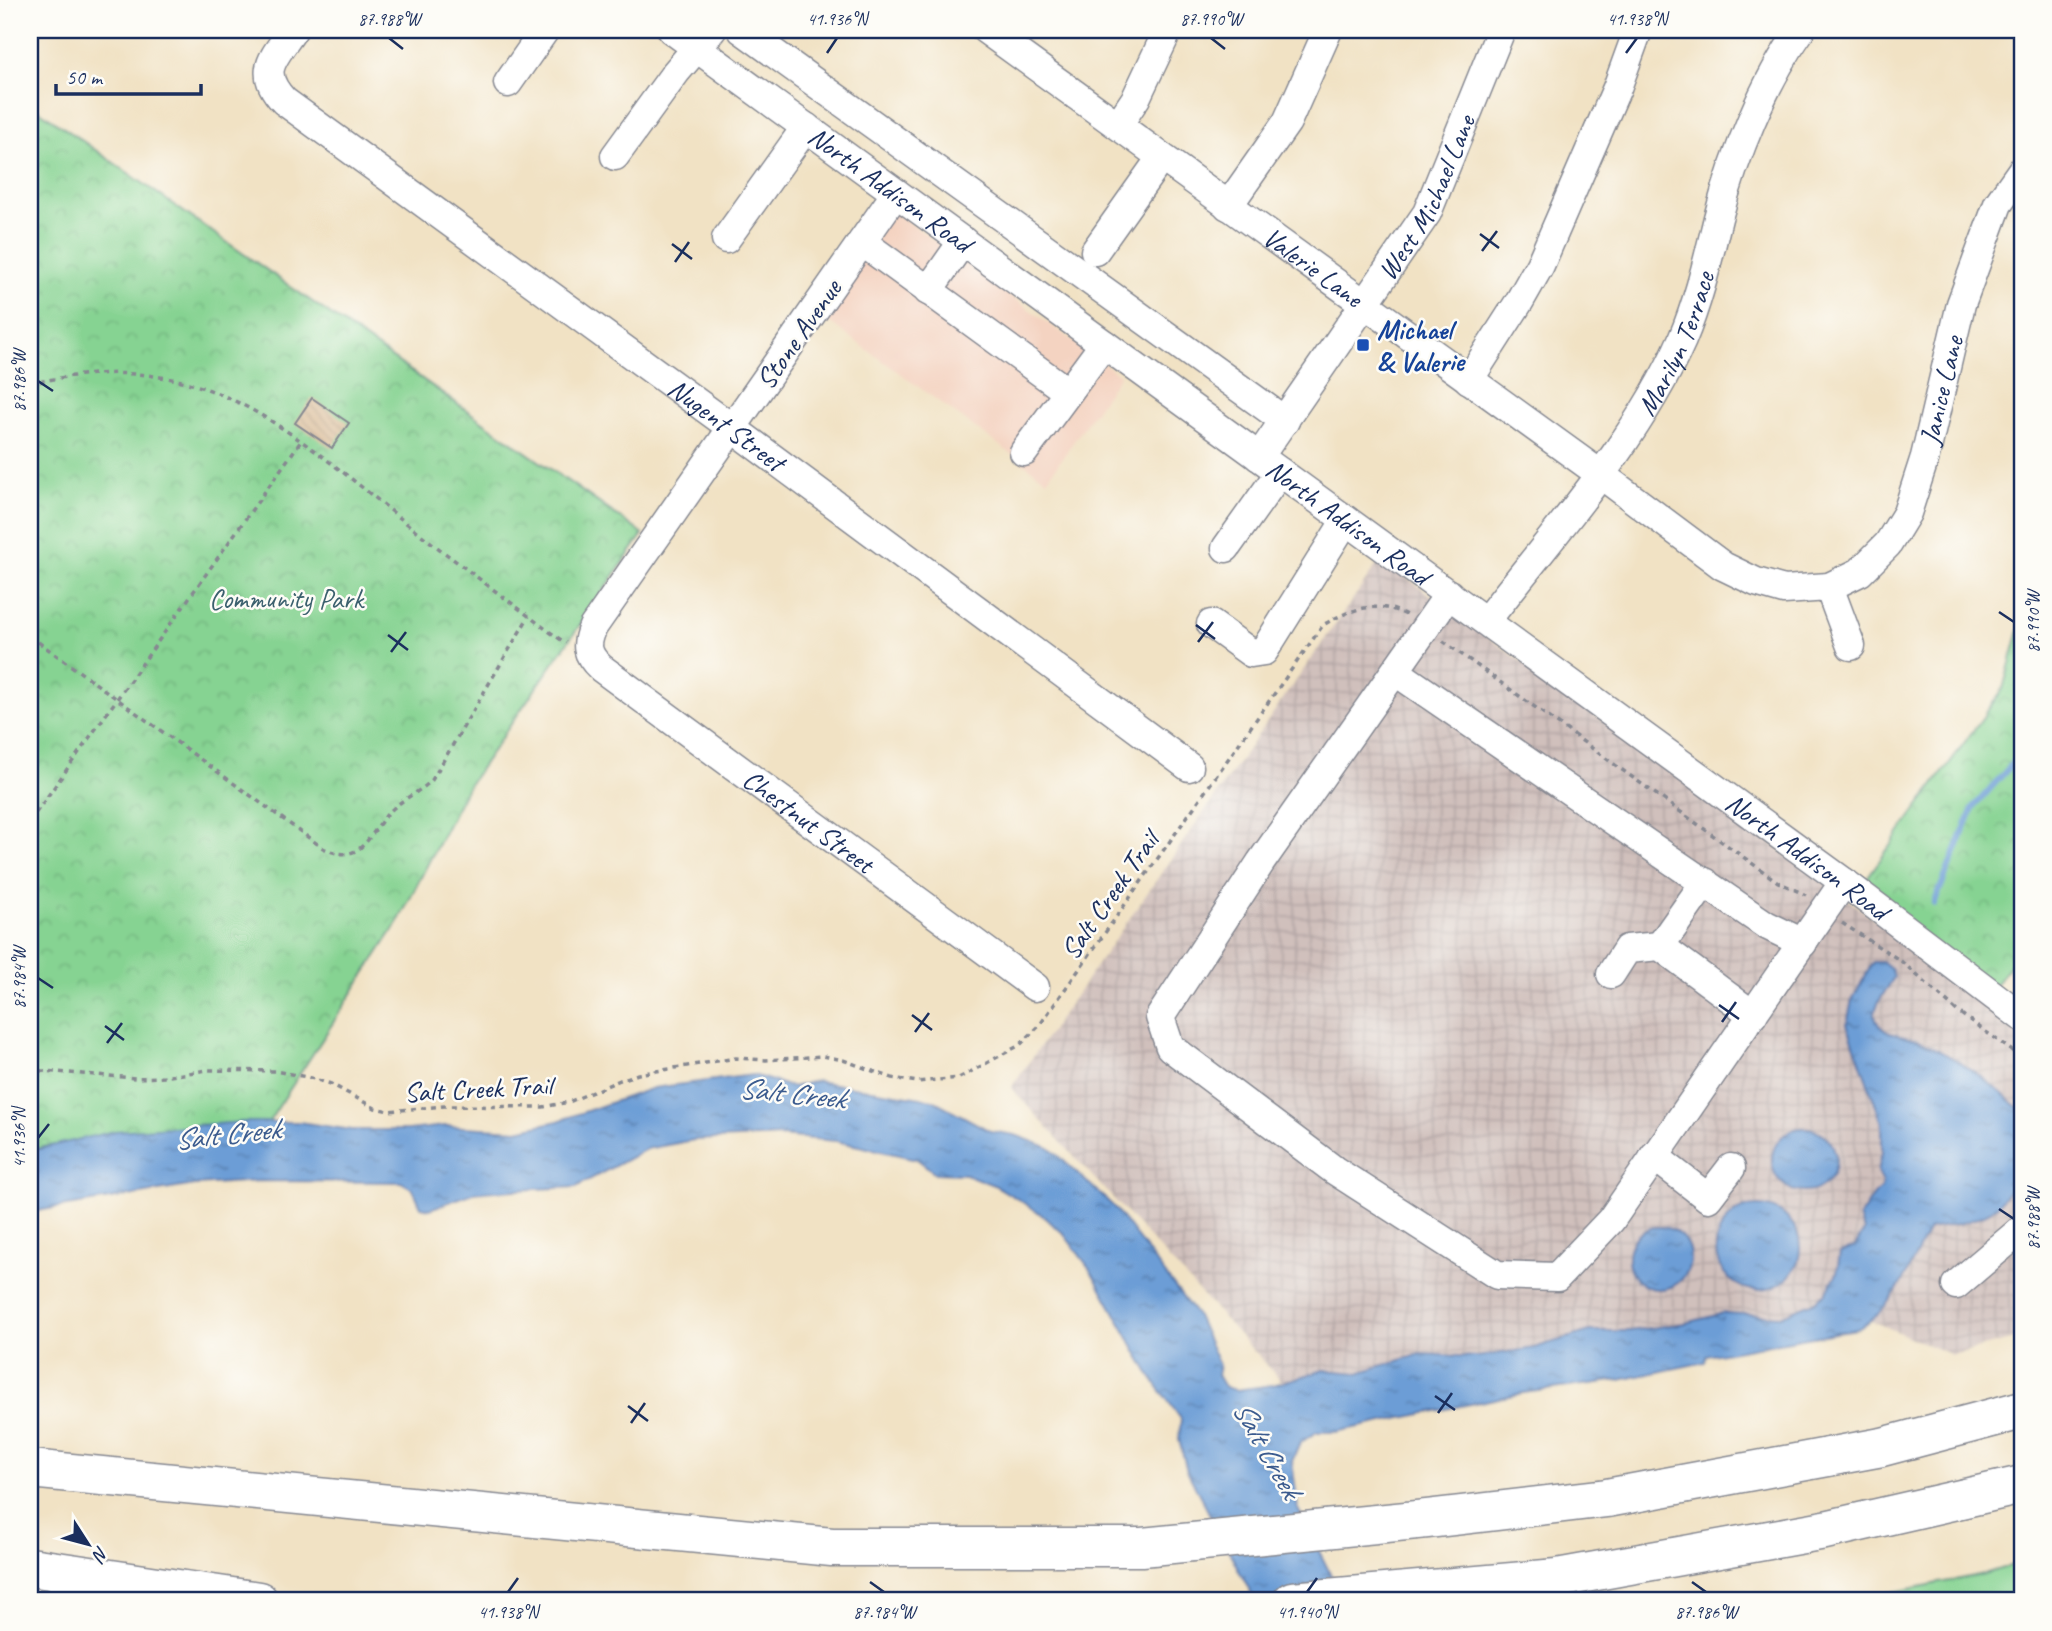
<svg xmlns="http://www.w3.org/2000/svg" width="2052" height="1631" viewBox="0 0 2052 1631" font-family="Caveat,sans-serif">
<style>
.built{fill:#f4d3c1}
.industrial{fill:url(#industrial-grid)}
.green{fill:#86d392;stroke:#508178;stroke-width:2}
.park{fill:url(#park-crowns);stroke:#508178;stroke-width:2}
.water{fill:url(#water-ripples);stroke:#44669a;stroke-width:2}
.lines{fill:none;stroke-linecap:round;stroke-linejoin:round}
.stream{stroke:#6c9dd6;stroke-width:6}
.building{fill:url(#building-back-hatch)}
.minor-casing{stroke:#868891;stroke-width:31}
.highway-casing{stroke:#868891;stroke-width:41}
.path{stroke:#868891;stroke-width:3.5;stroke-dasharray:5 5;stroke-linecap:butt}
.minor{stroke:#fff;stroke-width:28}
.highway{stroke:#fff;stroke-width:38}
.ticks{fill:none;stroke:#1b2f5e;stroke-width:2.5}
.transit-dot{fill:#1a4fb4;stroke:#fdfcf7;stroke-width:2.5}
.labels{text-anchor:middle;stroke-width:5;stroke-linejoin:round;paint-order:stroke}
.street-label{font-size:28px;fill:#1b2f5e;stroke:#fdfcf7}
.transit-label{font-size:28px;font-weight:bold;fill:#164399;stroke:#fdfcf7;text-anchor:start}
.park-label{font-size:28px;fill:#3b606e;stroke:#fdfcf7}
.water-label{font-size:30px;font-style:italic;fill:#3b5b8e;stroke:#fdfcf7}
.neatline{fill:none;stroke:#1b2f5e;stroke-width:2.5}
.ticks-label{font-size:18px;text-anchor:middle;fill:#1b2f5e}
</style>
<defs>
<pattern id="industrial-grid" width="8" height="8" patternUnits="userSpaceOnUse" patternTransform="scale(1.75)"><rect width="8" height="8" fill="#d0c0bc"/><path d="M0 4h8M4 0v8" fill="none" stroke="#b2a5a4"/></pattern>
<pattern id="park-crowns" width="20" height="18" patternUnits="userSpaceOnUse" patternTransform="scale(1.75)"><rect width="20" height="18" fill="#86d392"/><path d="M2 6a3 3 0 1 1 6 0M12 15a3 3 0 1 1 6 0" fill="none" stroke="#73b580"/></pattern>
<pattern id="water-ripples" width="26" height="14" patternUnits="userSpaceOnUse" patternTransform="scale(1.75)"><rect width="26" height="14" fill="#6c9dd6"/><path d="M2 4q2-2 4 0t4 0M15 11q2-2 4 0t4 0" fill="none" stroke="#5880b1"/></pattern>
<pattern id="building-back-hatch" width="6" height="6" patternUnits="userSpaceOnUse" patternTransform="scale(1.75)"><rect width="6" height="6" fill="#d9ba95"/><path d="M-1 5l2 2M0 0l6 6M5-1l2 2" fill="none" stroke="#baa083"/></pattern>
</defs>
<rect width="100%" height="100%" fill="#fdfcf7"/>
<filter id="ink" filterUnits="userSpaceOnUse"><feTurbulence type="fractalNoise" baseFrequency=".0143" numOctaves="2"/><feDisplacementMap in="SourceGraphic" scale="14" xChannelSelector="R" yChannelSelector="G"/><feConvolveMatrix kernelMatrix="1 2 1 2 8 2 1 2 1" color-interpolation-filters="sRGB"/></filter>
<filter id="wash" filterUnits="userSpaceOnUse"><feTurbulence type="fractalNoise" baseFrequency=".00686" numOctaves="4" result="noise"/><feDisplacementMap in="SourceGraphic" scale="28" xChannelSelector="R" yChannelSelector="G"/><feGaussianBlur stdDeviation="1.57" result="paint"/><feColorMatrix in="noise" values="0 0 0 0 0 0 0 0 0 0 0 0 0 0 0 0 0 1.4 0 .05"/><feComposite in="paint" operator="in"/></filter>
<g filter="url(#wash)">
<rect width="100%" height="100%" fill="#f1e2c4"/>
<path class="built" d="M882 203 1120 375 1047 480 818 314Z"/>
<path class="industrial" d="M1381 559 2022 1027V1337L1952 1355 1853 1313 1288 1388 1011 1088Z"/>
<path class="green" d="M2022 1562V1601H1849L1984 1574Z"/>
<path class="park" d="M30 104 643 534 466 789 397 924 268 1123 245 1122 42 1147 30 1151Z
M2022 619V948L1993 988 1859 889 2003 689Z"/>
<path class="water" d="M1873 962H1882L1892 970 1894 977C1889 987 1874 1004 1875 1015 1878 1037 1904 1035 1919 1041 1957 1057 1993 1084 2022 1111V1176C2013 1185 2006 1196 1997 1205 1981 1222 1951 1225 1929 1229 1911 1264 1896 1305 1861 1327 1855 1331 1843 1330 1835 1333L1706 1356 1705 1362 1620 1380 1523 1393 1335 1432H1316L1300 1443 1292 1461 1298 1509 1344 1601H1255L1187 1471 1179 1440 1181 1419 1151 1377 1090 1269 1063 1233 1037 1211 996 1186 965 1174 935 1173 917 1159 836 1141 781 1136 694 1140 646 1149 576 1187 476 1192 430 1209 421 1207 413 1189 401 1182 260 1181 195 1185 30 1212V1151L115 1131 245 1122H299L352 1130H409L445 1126 518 1130 558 1121 653 1088 753 1075 792 1087 816 1081 933 1100 990 1131 1015 1135 1050 1148 1113 1206 1197 1316 1219 1365 1217 1375 1224 1387 1236 1390 1273 1385 1324 1370 1358 1373 1421 1354 1477 1357 1534 1348 1590 1331H1630L1686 1323 1724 1313 1781 1316 1814 1302 1826 1293 1837 1273 1840 1253 1855 1247 1864 1231 1859 1217C1868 1207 1871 1196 1881 1188L1882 1181 1878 1172 1882 1152V1123L1847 1024 1852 1000Z
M1772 1160a32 32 0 1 1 64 0a32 32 0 1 1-64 0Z
M1716 1248a42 42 0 1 1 84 0a42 42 0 1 1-84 0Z
M1628 1258a31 31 0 1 1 62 0a31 31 0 1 1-62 0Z"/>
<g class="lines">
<path class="stream" d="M1934 904 1973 808 2022 753"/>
</g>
<g id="blocks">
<path class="building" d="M312 398 349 423 332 448 295 423Z"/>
</g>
</g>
<g filter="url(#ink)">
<use href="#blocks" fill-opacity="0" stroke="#868891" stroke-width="2"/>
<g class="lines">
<g class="minor-casing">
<g id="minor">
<path id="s1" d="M293 30C274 58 256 71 284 101L732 428 1189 767"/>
<path id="s2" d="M672 30 1844 882 2022 1017"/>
<path d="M742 30 1285 421"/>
<path id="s3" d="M986 30 1600 474 1723 566 1756 582 1784 590 1829 587 1860 572 1888 544 1907 513 1925 457 1961 304 1998 204 2022 170"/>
<path d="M508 83 545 30"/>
<path d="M1118 125 1136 98 1168 30"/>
<path d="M615 156 676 72 712 30"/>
<path id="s4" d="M896 193 593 627C585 645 586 654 601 668L1035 987"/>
<path d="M1228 206 1287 122 1328 30"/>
<path d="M726 239 806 127"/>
<path d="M862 242 1068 392"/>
<path d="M1095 251 1161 158"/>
<path d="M928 291 963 241"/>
<path d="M1469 380 1519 302 1540 265 1617 88 1638 30"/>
<path d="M1024 452 1104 344"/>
<path id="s5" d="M1259 457 1427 213 1501 30"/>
<path d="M1226 548 1280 472"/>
<path d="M1829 587 1851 646"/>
<path d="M1449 594 1261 862 1160 1017 1170 1047 1334 1170 1497 1275 1557 1277 1611 1220 1844 882"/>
<path id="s6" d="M1486 621C1553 534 1638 440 1682 340 1699 300 1708 259 1718 218 1734 157 1764 81 1801 30"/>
<path d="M1211 624 1251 653 1264 651 1346 520"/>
<path d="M1396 672 1766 925 1803 943"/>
<path d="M1660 946 1705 882"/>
<path d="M1611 974 1627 949 1660 946 1753 1015"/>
<path d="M1654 1156 1708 1198 1731 1168"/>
<path d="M1956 1285 2022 1229"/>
</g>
</g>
<g class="highway-casing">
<path id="highway" d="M30 1469 832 1547H1142L1427 1519 1607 1498 1882 1447 2022 1410
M30 1567 259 1601
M1292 1601 1557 1578 1825 1530 2022 1485"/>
</g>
<path class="path" d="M30 384C88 370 150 368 207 389 270 412 333 464 384 505 423 537 462 566 502 596 523 611 544 629 566 643
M30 636 323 848C366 869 369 827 396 806 408 796 421 791 432 780L529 616
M1443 641 1778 882 1806 895
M30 821 301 441
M1842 923 1901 961 1957 1011 2022 1058
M30 1070 135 1078 164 1077 207 1070 275 1071 307 1077 331 1084 375 1108 389 1111 445 1106 543 1107 569 1102 620 1080 638 1074 736 1058 766 1060 823 1056 843 1060 892 1078 917 1082 959 1078 1020 1045 1039 1026 1323 625C1350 609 1378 599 1408 616"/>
<use href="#minor" class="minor"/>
<use href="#highway" class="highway"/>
</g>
</g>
<path class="ticks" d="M389 38 403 49M1211 38 1225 49M827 53 837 38M1626 53 1637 38M1480 234 1499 248M672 244 692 259M1482 251 1497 231M675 262 689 242M38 381 53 391M1999 612 2014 622M1196 625 1215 639M388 635 408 650M1198 642 1213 622M391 652 406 632M38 978 53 988M1719 1005 1739 1019M912 1015 932 1030M1722 1022 1736 1002M105 1026 124 1040M915 1032 929 1013M107 1043 122 1023M38 1138 49 1124M1999 1209 2014 1219M1435 1396 1455 1410M628 1406 648 1421M1438 1413 1452 1393M631 1423 645 1403M870 1582 884 1592M1692 1582 1706 1592M508 1592 518 1578M1307 1592 1317 1578"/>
<rect class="transit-dot" x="1356" y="338" width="14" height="14" rx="3.5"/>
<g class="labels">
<g class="street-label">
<text dy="10" stroke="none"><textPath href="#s2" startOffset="270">North Addison Road</textPath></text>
<text dy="10" stroke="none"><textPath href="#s5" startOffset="310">West Michael Lane</textPath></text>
<text dy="10" stroke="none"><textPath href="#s3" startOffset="404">Valerie Lane</textPath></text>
<text transform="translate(798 334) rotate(-55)" y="10">Stone Avenue</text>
<text dy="10" stroke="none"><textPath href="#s6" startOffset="338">Marilyn Terrace</textPath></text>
<text dy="10" stroke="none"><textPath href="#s3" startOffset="1260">Janice Lane</textPath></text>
<text dy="10" stroke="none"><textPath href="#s1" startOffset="630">Nugent Street</textPath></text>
<text dy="10" stroke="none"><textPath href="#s2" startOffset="836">North Addison Road</textPath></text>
<text dy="10" stroke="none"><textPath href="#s4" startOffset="833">Chestnut Street</textPath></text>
<text dy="10" stroke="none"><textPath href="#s2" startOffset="1404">North Addison Road</textPath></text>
<text transform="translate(1109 895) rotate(-55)" y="10">Salt Creek Trail</text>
<text transform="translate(478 1088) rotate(-3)" y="10">Salt Creek Trail</text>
</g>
<g class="transit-label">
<text x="1377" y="339">Michael<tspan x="1377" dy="32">&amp; Valerie</tspan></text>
</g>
<g class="park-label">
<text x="286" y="608">Community Park</text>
</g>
<g class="water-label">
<text transform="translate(792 1093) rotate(6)" y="10">Salt Creek</text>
<text transform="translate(227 1134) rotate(-6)" y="10">Salt Creek</text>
<text transform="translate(1267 1449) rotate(60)" y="10">Salt Creek</text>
</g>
</g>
<rect width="2052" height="1631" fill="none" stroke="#fdfcf7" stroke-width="77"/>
<g transform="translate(88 1544) rotate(126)" stroke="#fdfcf7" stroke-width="5" paint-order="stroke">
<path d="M0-5L12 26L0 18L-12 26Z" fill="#1b2f5e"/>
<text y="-10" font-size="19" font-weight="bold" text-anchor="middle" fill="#1b2f5e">N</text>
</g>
<path d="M56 84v10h145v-10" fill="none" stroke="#1b2f5e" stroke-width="3.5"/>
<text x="66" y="84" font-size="21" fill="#1b2f5e" stroke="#fdfcf7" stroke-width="5" paint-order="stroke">50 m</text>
<rect x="38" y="38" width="1976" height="1554" class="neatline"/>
<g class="ticks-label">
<text x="389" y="25">87.988°W</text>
<text x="837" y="25">41.936°N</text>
<text x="1211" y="25">87.990°W</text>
<text x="1637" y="25">41.938°N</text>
<text transform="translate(19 381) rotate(-90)" y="6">87.986°W</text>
<text transform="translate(2033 622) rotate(-90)" y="6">87.990°W</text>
<text transform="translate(19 978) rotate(-90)" y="6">87.984°W</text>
<text transform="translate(19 1138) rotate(-90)" y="6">41.936°N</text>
<text transform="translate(2033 1219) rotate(-90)" y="6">87.988°W</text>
<text x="508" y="1618">41.938°N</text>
<text x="884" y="1618">87.984°W</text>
<text x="1307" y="1618">41.940°N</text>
<text x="1706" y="1618">87.986°W</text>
</g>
</svg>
